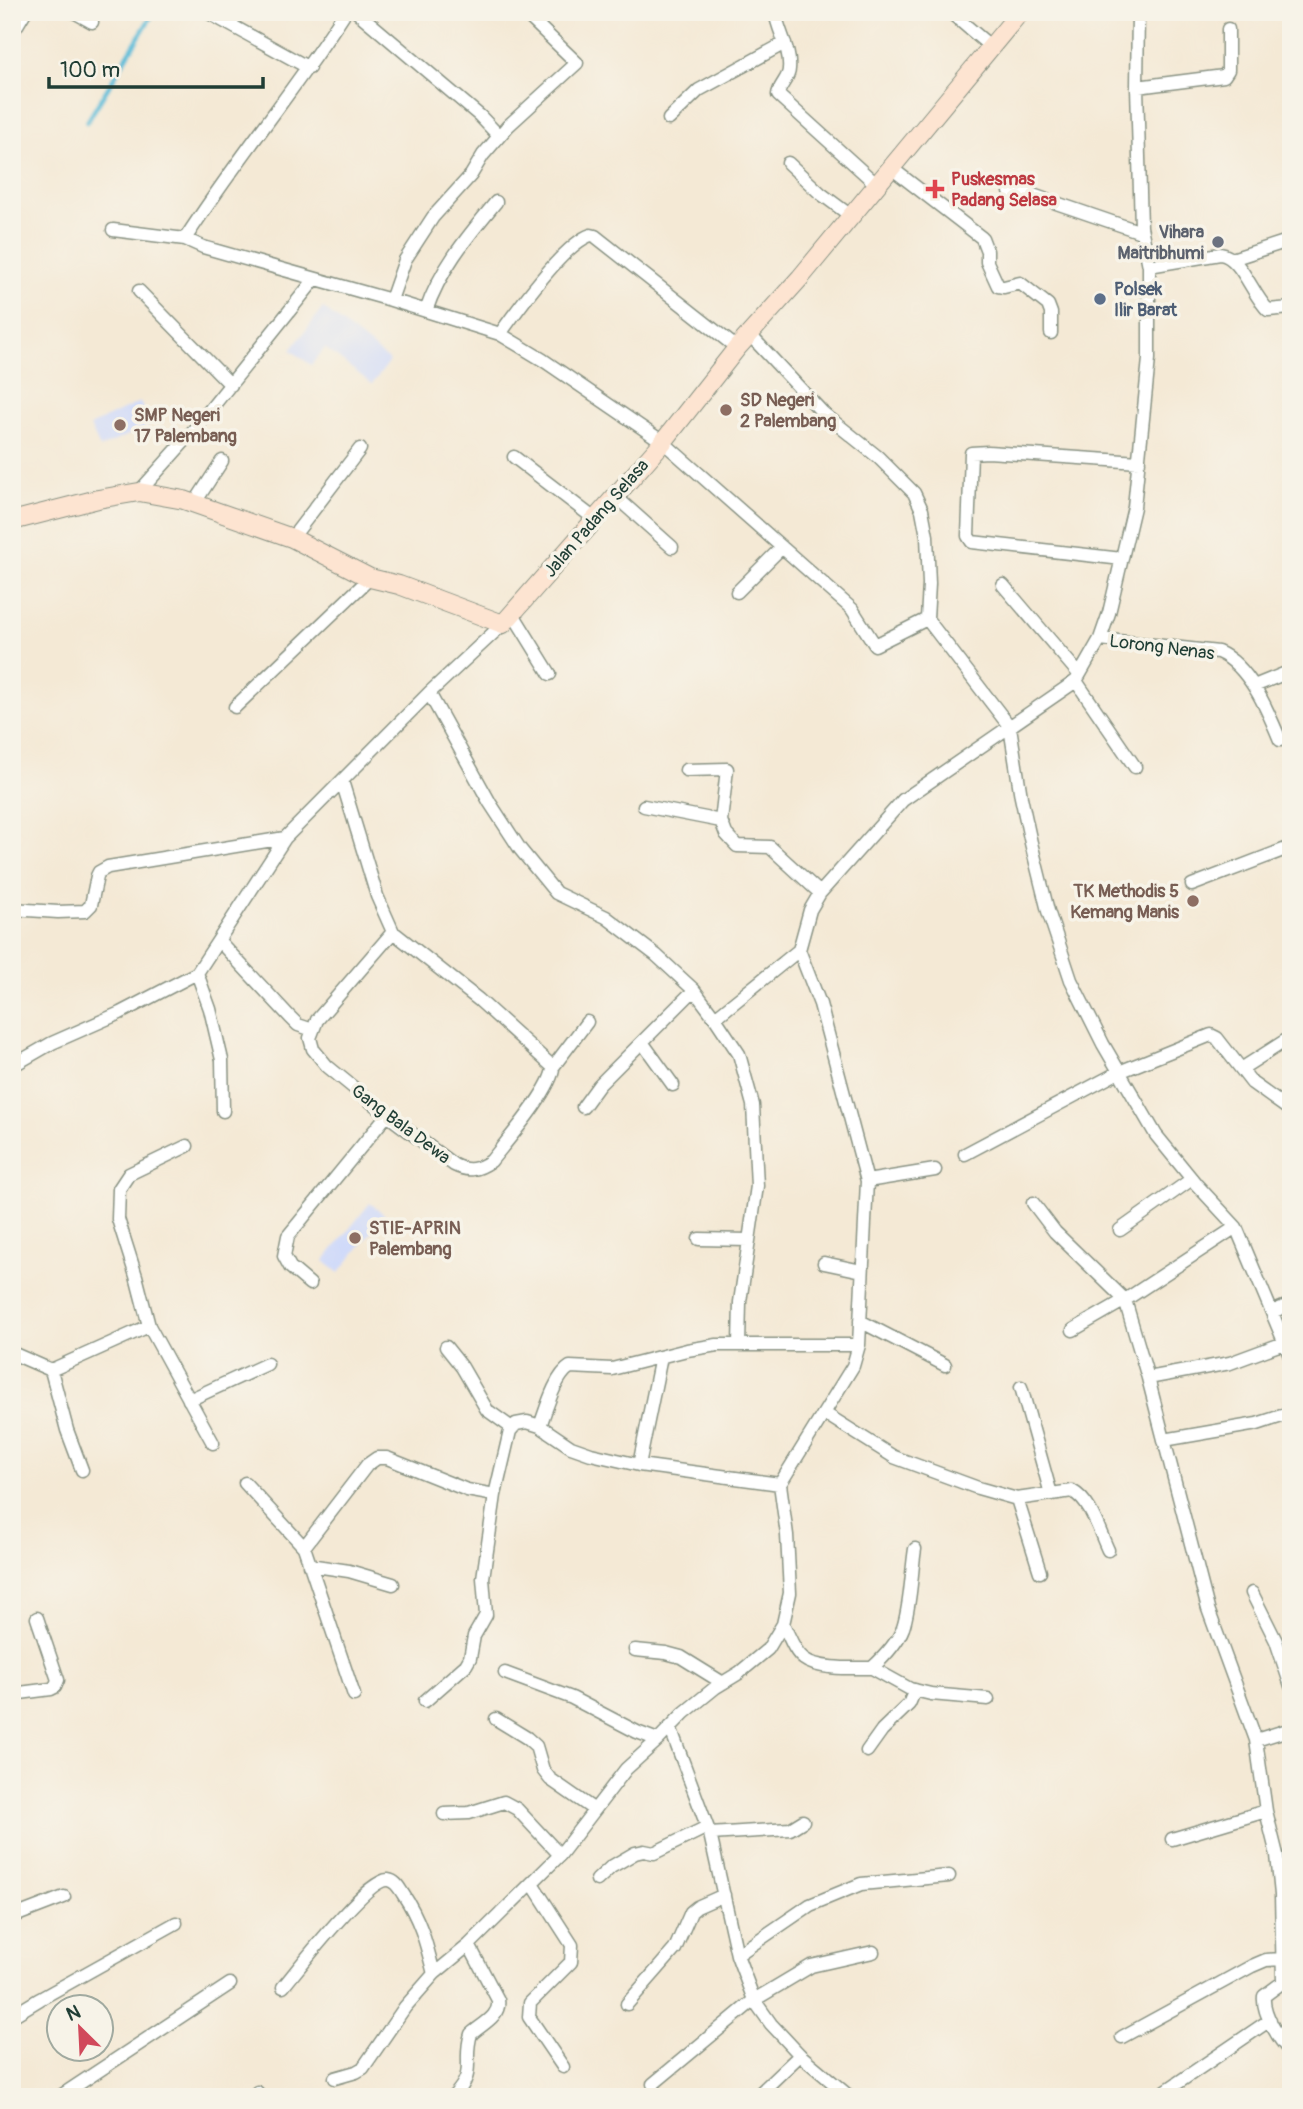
<svg xmlns="http://www.w3.org/2000/svg" width="1303" height="2109" viewBox="0 0 1303 2109" font-family="Pangolin,sans-serif">
<style>
.built{fill:#d0daf9}
.lines{fill:none;stroke-linecap:round;stroke-linejoin:round}
.stream{stroke:#5abcd8;stroke-width:4.5}
.street-casing{stroke:#8a9384;stroke-width:15}
.secondary-casing{stroke:#8a9384;stroke-width:20}
.street{stroke:#fff;stroke-width:12}
.secondary{stroke:#fde4d1;stroke-width:18}
.health-dot{fill:#e0444e;stroke:#f7f3e8;stroke-width:2.5}
.worship-dot{fill:#6b7280;stroke:#f7f3e8;stroke-width:2.5}
.service-dot{fill:#5c6f8a;stroke:#f7f3e8;stroke-width:2.5}
.education-dot{fill:#8d6e63;stroke:#f7f3e8;stroke-width:2.5}
.labels{text-anchor:middle;stroke-width:7;stroke-linejoin:round;paint-order:stroke}
.health-label{font-size:18px;font-weight:bold;fill:#be3a42;stroke:#f7f3e8;text-anchor:start}
.worship-label{font-size:18px;font-weight:bold;fill:#5b616d;stroke:#f7f3e8;text-anchor:end}
.service-label{font-size:18px;font-weight:bold;fill:#4e5e75;stroke:#f7f3e8;text-anchor:start}
.education-label{font-size:18px;font-weight:bold;fill:#785e54;stroke:#f7f3e8;text-anchor:start}
.street-label{font-size:18px;fill:#1f3d34;stroke:#f7f3e8}
</style>
<rect width="100%" height="100%" fill="#f7f3e8"/>
<filter id="ink" filterUnits="userSpaceOnUse"><feTurbulence type="fractalNoise" baseFrequency=".0143" numOctaves="2"/><feDisplacementMap in="SourceGraphic" scale="14" xChannelSelector="R" yChannelSelector="G"/><feConvolveMatrix kernelMatrix="1 2 1 2 8 2 1 2 1" color-interpolation-filters="sRGB"/></filter>
<filter id="wash" filterUnits="userSpaceOnUse"><feTurbulence type="fractalNoise" baseFrequency=".00686" numOctaves="4" result="noise"/><feDisplacementMap in="SourceGraphic" scale="28" xChannelSelector="R" yChannelSelector="G"/><feGaussianBlur stdDeviation="1.57" result="paint"/><feColorMatrix in="noise" values="0 0 0 0 0 0 0 0 0 0 0 0 0 0 0 0 0 1.4 0 .05"/><feComposite in="paint" operator="in"/></filter>
<g filter="url(#wash)">
<rect width="100%" height="100%" fill="#f4e9d5"/>
<path class="built" d="M323 308 390 361 372 384 325 348 311 365 291 350Z
M140 402 150 425 100 448 90 426Z
M370 1203 385 1215 339 1273 324 1261Z"/>
<g class="lines">
<path class="stream" d="M87 122 154 12"/>
</g>
</g>
<g filter="url(#ink)">
<g class="lines">
<g class="street-casing">
<path id="street" d="M74 12 92 22
M207 12 309 68
M345 12C295 90 235 161 185 239L203 247 391 300 500 334 543 360 663 442 852 609 875 645 927 619
M357 12 480 116 499 136
M775 12C778 31 791 50 789 69 789 79 779 85 778 95L876 184
M950 12 991 47
M12 28 16 27 25 12
M1137 87 1224 76 1228 70V29
M669 119 699 90 785 43
M788 163 820 193 851 216
M890 167 982 238 987 251V262L998 286 1004 287 1020 283 1048 305 1051 313V333
M1010 192 1021 191 1141 232
M113 230 185 239
M1232 259 1291 240
M1149 266 1220 254C1241 256 1252 295 1268 310L1291 308
M139 291 231 385
M391 300 405 260 433 217 471 175 483 155 508 126 577 63 524 12
M426 311C440 269 468 236 496 202
M500 334C517 310 565 243 591 235L595 236 737 348
M749 334 823 413 878 457 914 493 922 510 927 536 929 584 927 619 1010 727 1021 797 1031 843 1048 911 1071 980 1103 1044 1156 1135 1196 1184 1236 1227 1291 1358
M514 457 596 520
M139 492 189 436 315 279
M616 497 672 547
M194 504 222 461
M292 538 360 449
M1122 559 972 542 968 536 971 453 988 452 1139 462
M1003 585 1079 674
M737 592 782 547
M513 614 550 674
M1100 639 1218 652C1249 665 1268 711 1280 740
M1076 681 1135 767
M1254 686 1291 671
M429 693 490 803 520 849 556 893 606 917 656 955 694 990 715 1018 739 1054 753 1105 757 1186 740 1302 739 1345
M235 707 370 578
M686 770 727 769 721 821 726 834 737 846 770 847 820 893
M342 781 377 896 393 932 479 1000 553 1067C553 1088 506 1142 491 1161 478 1170 468 1172 454 1165L387 1115 327 1066 313 1049 310 1038 317 1020 393 932
M644 806 721 821
M1192 885 1291 847
M12 909 58 912 85 911 91 905 97 876 99 872 108 867 285 838
M219 941 290 1017 298 1025 313 1030
M197 973 210 1009 222 1060 223 1111
M715 1018 799 950
M642 1042 673 1085
M12 1066 52 1043 120 1013 197 973 285 838 429 693 503 624
M553 1067 587 1022
M1241 1069 1291 1037
M583 1107 599 1085 694 990
M965 1154 1119 1072 1211 1035 1217 1038 1252 1083 1291 1111
M867 1181 935 1170
M1033 1203 1055 1232 1125 1300 1148 1378 1208 1609 1256 1740 1266 1811 1277 1855 1281 1895 1283 1982 1264 1996C1262 2013 1279 2040 1291 2052
M1120 1230 1192 1179
M699 1239 748 1240
M824 1263 862 1271
M310 1284 290 1267 284 1256 288 1236 387 1115
M1272 1312 1291 1304
M860 1321 945 1365
M149 1326 136 1276 118 1219 119 1189 129 1174 187 1146
M1073 1330 1125 1300 1236 1227
M446 1347 462 1367 487 1410 512 1428
M12 1353 51 1370 149 1326 213 1443
M51 1370 67 1430 82 1470
M1148 1378 1230 1363 1284 1343
M1021 1387 1051 1494
M189 1400 267 1364
M824 1413 894 1457 978 1488 1017 1499 1072 1491C1091 1501 1099 1531 1108 1550
M540 1426C546 1410 555 1376 570 1367L612 1369 687 1350 717 1345H859
M1164 1440 1257 1424 1291 1413
M639 1465 661 1357
M245 1483 304 1547
M1017 1499 1040 1572
M309 1565 349 1571 393 1584
M1252 1593 1276 1641 1291 1686
M783 1624C789 1635 794 1652 804 1659 818 1670 854 1668 872 1668 884 1657 897 1644 903 1628 911 1604 911 1574 915 1549
M635 1650 666 1653 681 1657 723 1683
M872 1668 910 1689 931 1694 988 1699
M505 1673 572 1698 637 1732 658 1740
M12 1694 51 1689 55 1687 58 1680 37 1618
M354 1695 304 1547 367 1465 377 1458H387L467 1490 495 1495 510 1431 516 1424 527 1422 540 1426 571 1447 591 1454 639 1465 780 1484
M425 1701 466 1665 470 1658 474 1636 486 1615 483 1578 495 1495
M496 1719 527 1738 536 1746 543 1770 550 1779 593 1809
M670 1727 710 1834 737 1955 754 2000 771 2024 800 2055 850 2097
M1256 1740 1291 1729
M867 1751 882 1730 909 1704 915 1690
M444 1814 469 1813 504 1802 517 1809 560 1855
M710 1834 790 1829 803 1821
M1172 1839 1266 1811
M597 1880 611 1867 635 1853 644 1851 654 1853 707 1827
M532 1883 572 1945 571 1962 530 2003 529 2017 563 2067
M12 1917 64 1897
M737 1955 810 1905 861 1884 949 1876
M283 1987C298 1969 368 1878 388 1880 396 1881 399 1888 403 1894 421 1921 426 1943 434 1974L469 1945 560 1855 626 1769 658 1740 684 1713 716 1687 739 1673 768 1649 783 1624 790 1593 787 1535 780 1484 853 1366 859 1345 867 1181 820 1004 799 950 810 910 820 893 903 800 1076 681 1100 639 1109 613 1134 507 1149 359V266L1141 227 1137 87 1138 12
M627 2004 675 1949 691 1912 697 1907 724 1895
M12 2016 40 1999 176 1923
M1122 2037 1252 1966 1266 1960 1282 1959
M335 2078 356 2072 363 2068 405 2007 434 1974
M653 2084 754 2000 811 1966 873 1952
M257 2092 261 2097
M59 2097 230 1984
M453 2097C478 2071 462 2062 471 2034 482 2024 501 2016 498 2000L469 1945
M756 2097 800 2055
M1157 2097 1270 2020"/>
</g>
<g class="secondary-casing">
<path id="secondary" d="M12 521 98 499 139 492 184 500 292 538 370 578 399 585 503 624 663 442 737 348 800 278 1020 12"/>
</g>
<use href="#street" class="street"/>
<use href="#secondary" class="secondary"/>
</g>
</g>
<path class="health-dot" d="M931.5 178.5h7v7h7v7h-7v7h-7v-7h-7v-7h7z"/>
<circle class="worship-dot" cx="1218" cy="242" r="7"/>
<circle class="service-dot" cx="1100" cy="299" r="7"/>
<g class="education-dot">
<circle cx="726" cy="410" r="7"/>
<circle cx="120" cy="425" r="7"/>
<circle cx="1193" cy="901" r="7"/>
<circle cx="355" cy="1238" r="7"/>
</g>
<g class="labels">
<g class="health-label">
<text x="951" y="185">Puskesmas<tspan x="951" dy="21">Padang Selasa</tspan></text>
</g>
<g class="worship-label">
<text x="1204" y="238">Vihara<tspan x="1204" dy="21">Maitribhumi</tspan></text>
</g>
<g class="service-label">
<text x="1114" y="295">Polsek<tspan x="1114" dy="21">Ilir Barat</tspan></text>
</g>
<g class="education-label">
<text x="740" y="406">SD Negeri<tspan x="740" dy="21">2 Palembang</tspan></text>
<text x="134" y="421">SMP Negeri<tspan x="134" dy="21">17 Palembang</tspan></text>
<text x="1179" y="897" text-anchor="end">TK Methodis 5<tspan x="1179" dy="21">Kemang Manis</tspan></text>
<text x="369" y="1234">STIE-APRIN<tspan x="369" dy="21">Palembang</tspan></text>
</g>
<g class="street-label">
<text transform="translate(596 518) rotate(-49)" y="6">Jalan Padang Selasa</text>
<text transform="translate(1162 647) rotate(7)" y="6">Lorong Nenas</text>
<text transform="translate(401 1124) rotate(37)" y="6">Gang Bala Dewa</text>
</g>
</g>
<rect width="1303" height="2109" fill="none" stroke="#f7f3e8" stroke-width="42"/>
<g transform="translate(80 2028) rotate(336)"><circle r="33" fill="#f7f3e8" stroke="#a1aaa0" stroke-width="2"/>
<path d="M0-5L12 26L0 18L-12 26Z" fill="#d1495b"/>
<text y="-10" font-size="19" font-weight="bold" text-anchor="middle" fill="#1f3d34">N</text>
</g>
<path d="M49 77v10h214v-10" fill="none" stroke="#1f3d34" stroke-width="3.5"/>
<text x="60" y="77" font-size="21" fill="#1f3d34" stroke="#f7f3e8" stroke-width="5" paint-order="stroke">100 m</text>
</svg>
